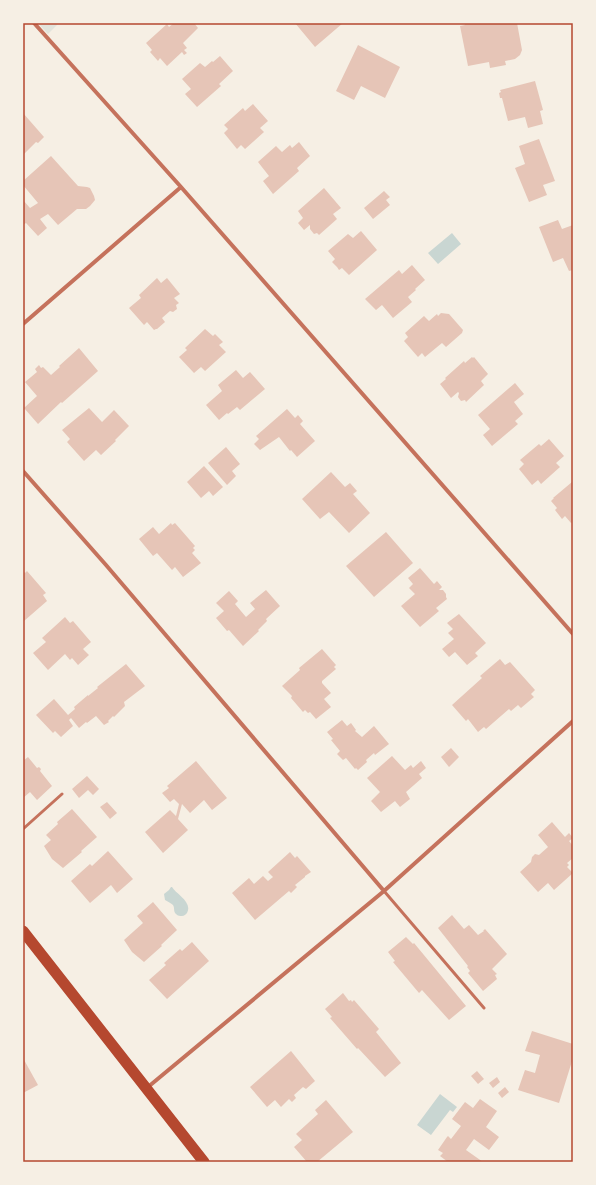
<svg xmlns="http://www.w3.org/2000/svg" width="596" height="1185" viewBox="0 0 596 1185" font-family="'DejaVu Sans',sans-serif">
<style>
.green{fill:#e2e4dc}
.water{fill:#c9d6d2}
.building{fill:#e6c5b7}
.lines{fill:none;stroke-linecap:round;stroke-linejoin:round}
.service{stroke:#c5725c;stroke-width:3}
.minor{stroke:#c5725c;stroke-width:4}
.trunk{stroke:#b5482f;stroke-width:11}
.neatline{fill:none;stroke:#b5482f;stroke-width:1.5}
</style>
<rect width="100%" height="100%" fill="#f6efe4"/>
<path class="green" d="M38 23H59L48 34Z"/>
<path class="water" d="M452 233 461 244 438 264 428 253Z
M171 887H172C176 894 193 902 187 913 186 914 184 916 182 916 180 916 178 916 176 914 173 911 175 908 173 905 171 903 168 902 165 900L164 894 169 890Z
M440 1094 457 1107 453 1112 450 1110 431 1135 417 1125Z"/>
<path class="building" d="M174 23H194L198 28 183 43 187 48 184 50 187 53 184 55 182 52 167 66 160 58 158 61 150 52 152 50 146 43 167 24 169 27Z
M295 23H343L315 47Z
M464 23H517L522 50 520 55 515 59 505 61 506 65 490 68 489 62 468 66 460 26 465 25Z
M358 45 400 67 385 98 361 86 354 100 336 91Z
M220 56 233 71 219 84 221 86 197 107 185 94 191 89 182 79 200 63 205 67 212 61 213 62Z
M535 81 543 110 540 111 543 124 528 128 525 117 508 121 502 98H500L499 93 501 92 500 90Z
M253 104 268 121 260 128 264 132 245 149 241 145 237 149 224 133 228 129 224 125 243 108 245 111Z
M23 113 44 137 38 143 36 142 23 155Z
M539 139 555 181 543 185 547 195 529 202 515 168 525 164 519 146Z
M299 142 310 156 297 168 299 171 273 194 263 181 269 176 258 162 276 146 282 152 290 145 292 148Z
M51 156 78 186 87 187 90 188 94 196 95 200 90 206 86 209H77L58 225 48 214 40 219 47 228 38 236 26 223 23 225V200L30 208 38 203 23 185V181Z
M324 188 341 208 333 214 337 219 319 235 317 233 314 234 310 229V225L304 230 298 223 303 218 298 211Z
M384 191 390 197 386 200 390 205 373 219 364 208Z
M558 220 562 229 573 225V270L569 271 563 258 553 262 539 227Z
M361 231 377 250 349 275 342 268 339 270 337 267 332 262 335 259 328 251 348 234 353 238Z
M412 265 425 280 415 289 416 290 408 297 412 302 393 318 382 305 376 310 365 299 399 270 402 274Z
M157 278 161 283 167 278 180 294 174 298 179 303 176 305 177 309 173 312 170 311 162 318 165 322 157 329H156L154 330 147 322 144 325 129 308 141 298 139 295Z
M441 313 449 314 463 330 462 333 446 347 442 343 425 357 422 353 418 357 404 341 408 337 405 333 424 316 429 321 437 314 438 316Z
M205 329 213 336 215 334 223 342 219 345 226 352 205 371 201 367 194 373 179 357 187 350 185 348Z
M79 348 98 371 62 403 61 402 38 424 24 408 37 396 25 382 37 372 35 369 39 365 41 368 43 367 51 375 60 367 59 366Z
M472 357 473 358 474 357 488 374 481 381 484 385 466 402 465 400 461 401 458 397 459 393 458 392 451 398 440 384 446 379 445 378 464 361 465 363Z
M236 370 243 378 250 372 265 389 240 410 237 407 228 414 227 413 219 420 206 405 222 391 218 385Z
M515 383 524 394 514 402 523 414 515 421 518 424 492 446 483 435 490 429 478 415Z
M89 408 102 422 114 410 129 426 115 440 116 441 101 455 96 450 84 461 67 442 70 439 62 430Z
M287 409 295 418 298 415 303 421 300 424 315 441 297 457 291 450 290 451 279 437 260 450 254 444 259 439 256 436Z
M549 439 564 456 556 463 560 467 541 484 538 480 532 485 519 469 524 464 520 460 539 444 541 446Z
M226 447 240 464 232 471 236 476 227 485 208 463Z
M204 466 223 487 213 496 209 491 201 498 187 482Z
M331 472 345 487 350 483 357 491 353 494 370 513 349 533 329 512 320 519 302 499Z
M572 482 573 522 571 523 565 516 562 519 555 510 557 508 551 501 554 498H553Z
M171 523 172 525 175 523 195 546 193 548 195 550 192 553 201 563 183 577 175 567 172 570 157 553 153 556 139 539 153 527 159 534Z
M386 532 413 563 374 597 346 566Z
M420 568 434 584 437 581 442 587 439 590H443L446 594V597L447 599 436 608 439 611 420 627 401 606 415 594 409 588 413 584 408 578Z
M23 571 25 573 27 571 46 593 43 595 47 601 24 621 23 619Z
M266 590 280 606 266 619 267 621 258 630 259 631 243 646 229 630 227 631 216 618 224 611 216 603 229 591 238 601 235 604 246 617 255 609 250 603Z
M459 614 486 643 475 653 478 656 467 665 455 652 449 657 442 649 454 639 448 633 453 629 447 623Z
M65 617 70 623 73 621 91 642 83 649 89 655 78 665 72 658 70 660 65 654 48 670 33 653 46 642 42 638Z
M322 649 336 665 334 667 336 669 322 681V683L331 693 324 699 331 707 316 719 310 712 308 713 305 710 303 712 291 698 292 696 282 686 300 670 299 668Z
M500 659 505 665 510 662 535 690 531 694 534 697 521 708 518 705 511 711 509 709 486 729 484 727 478 732 468 719 466 721 452 705 482 678 480 676Z
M126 664 145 686 124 702 125 706 114 717 113 716 108 721 109 722 104 725 96 716 87 723 86 722 79 728 71 718 69 720 73 726 61 737 55 731 53 733 36 715 54 699 68 715 75 709 74 707 88 695V696L98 688 97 687Z
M342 720 347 726 351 723 356 730 355 731 362 737 374 726 389 744 375 755 374 753 366 760 367 762 358 770 356 768 355 769 346 758 343 760 337 754 340 751 331 740 333 739 327 732Z
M451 748 459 757 449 767 441 757Z
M392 756 405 770 411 765 413 768 421 761 426 768 419 774 422 778 406 792 410 799 400 807 395 801 381 812 371 801 380 792 367 778Z
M28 757 37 768 39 767 41 769 40 771 52 786 37 800 30 792 23 798V761Z
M196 761 227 798 212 810 204 800 190 813 182 804 178 819 188 830 163 853 145 832 170 810 176 816 179 804 174 799 170 802 162 793 169 788 167 786Z
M87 776 99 789 93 795 88 790 79 798 72 789Z
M107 802 117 813 110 819 100 807Z
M72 809 97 837 81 851 82 852 63 868 52 859 44 846 51 840 46 835 58 824 57 822Z
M552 822 565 837 569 833 573 838 569 841 573 846V858L567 863 569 865 567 867 573 873 554 890 548 883 538 892 520 872 531 862 532 857 535 854 539 855 548 847 538 835Z
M108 851 133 879 117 893 111 885 90 903 71 881 90 864 92 866Z
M290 852 295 858 297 856 311 872 305 876V877L295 885 297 887 291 893 289 891 255 920 232 893 249 878 254 884 263 876 268 881 273 877 268 872Z
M153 902 177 930 161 945 162 946 144 962 132 952 124 940 143 923 137 916Z
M452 915 464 929 469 925 478 935 484 931H483L485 929 507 954 492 969 497 974 495 975 497 979 483 991 468 973 470 971 467 967 468 966 438 928Z
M406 937 413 944 414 943 466 1006 449 1020 422 990 419 993 393 962 395 961 388 952Z
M192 942 209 961 167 999 149 980 166 965 164 963 180 949 182 951Z
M343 993 349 1001 351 1000 352 1002 354 1000 379 1029 376 1032 401 1063 385 1077 358 1048 357 1049 330 1018 332 1017 325 1009Z
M532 1031 573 1044V1058L559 1103 518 1090 525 1070 535 1073 540 1055 525 1051Z
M291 1051 315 1081 306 1089 303 1087 294 1095 296 1098 292 1102 289 1099 281 1107 275 1100 267 1107 250 1087Z
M23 1058 38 1085 23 1093Z
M477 1071 484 1079 478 1084 471 1076Z
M497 1077 500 1082 493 1088 489 1083Z
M505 1087 509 1092 502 1098 498 1093Z
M480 1099 497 1111 486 1127 499 1137 489 1150 474 1139 466 1150 483 1162H448L440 1156 443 1153 438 1150 447 1137 448 1136 451 1139 461 1126 452 1119 465 1102 473 1108Z
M326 1100 353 1132 317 1162H307L294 1147 302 1140 296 1134 318 1114 315 1110Z"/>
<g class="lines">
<path class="service" d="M23 829 62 794
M384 891 484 1008"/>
<path class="minor" d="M34 23 181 187 573 634
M23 324 181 187
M23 471 106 565 384 891
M148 1087 384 891 573 721"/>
<path class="trunk" d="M23 931 204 1162"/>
</g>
<rect width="596" height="1185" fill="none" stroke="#f6efe4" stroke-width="48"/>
<rect x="24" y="24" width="548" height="1137" class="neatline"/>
</svg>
